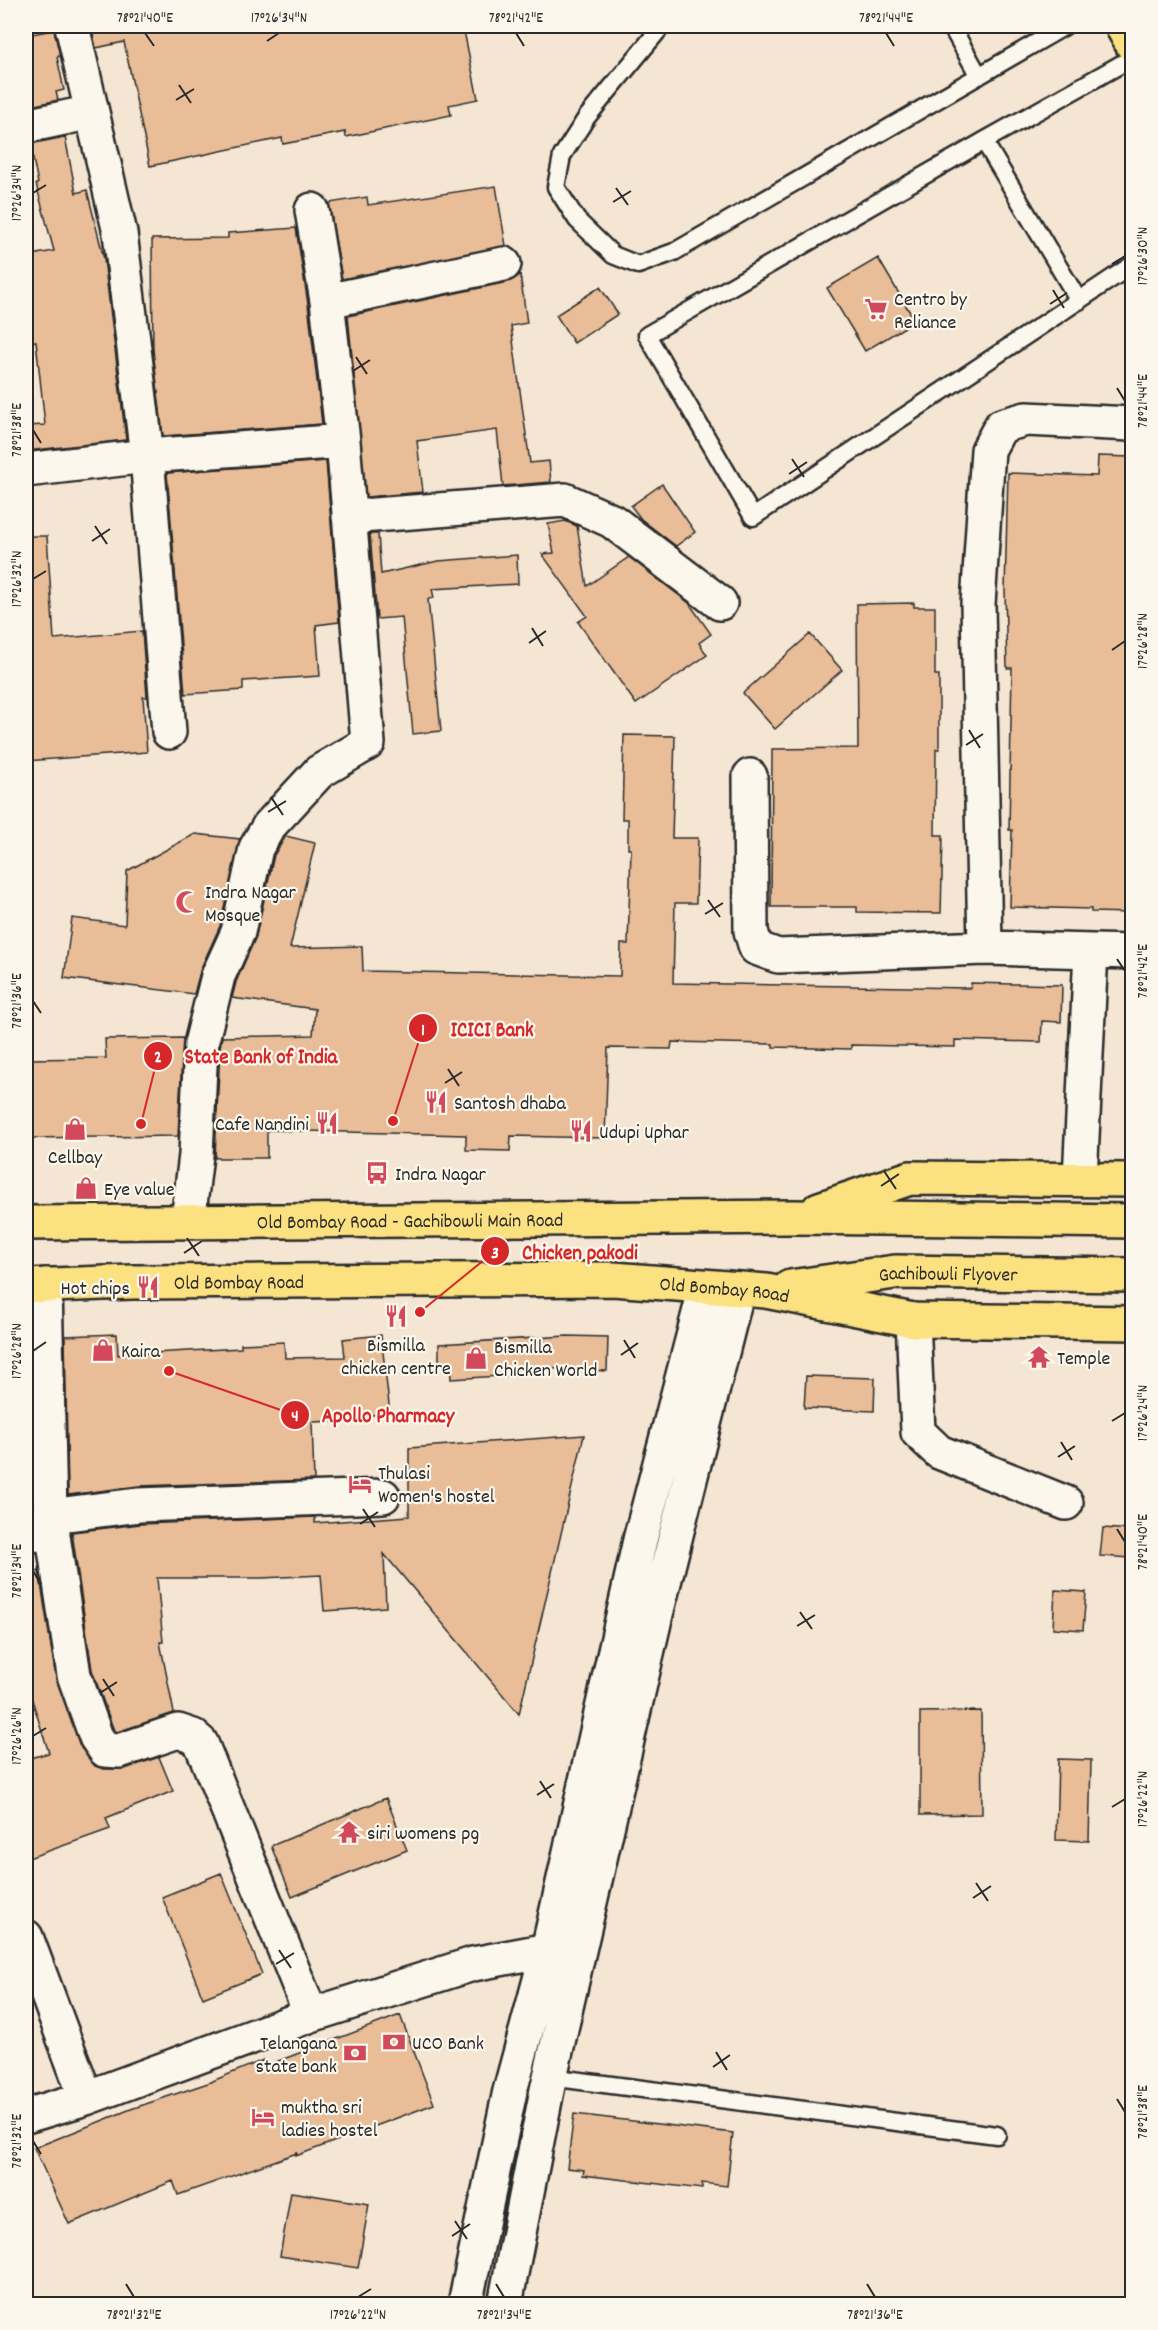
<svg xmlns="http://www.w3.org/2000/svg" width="1158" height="2330" viewBox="0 0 1158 2330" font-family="Dekko,sans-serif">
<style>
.building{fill:#e8bd98;stroke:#2b2b2b;stroke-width:1.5}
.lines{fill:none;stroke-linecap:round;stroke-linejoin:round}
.lane-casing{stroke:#2b2b2b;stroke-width:21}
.street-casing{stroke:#2b2b2b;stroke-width:38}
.secondary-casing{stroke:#2b2b2b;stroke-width:38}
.primary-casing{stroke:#2b2b2b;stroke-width:38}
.lane{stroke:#fbf7ec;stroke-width:16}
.street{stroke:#fbf7ec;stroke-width:33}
.secondary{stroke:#fbf7ec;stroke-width:33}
.primary{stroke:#fbe180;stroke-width:33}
.ticks{fill:none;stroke:#2b2b2b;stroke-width:2}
.labels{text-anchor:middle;stroke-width:4.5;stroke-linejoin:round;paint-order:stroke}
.poi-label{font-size:20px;fill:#2b2b2b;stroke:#fbf7ec;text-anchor:start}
.street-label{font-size:20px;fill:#2b2b2b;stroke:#fbf7ec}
.leader{fill:none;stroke:#d62828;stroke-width:2}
.callout-dot{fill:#d62828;stroke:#fbf7ec;stroke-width:2}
.mark-label{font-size:18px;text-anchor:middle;font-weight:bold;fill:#fff}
.callout-label{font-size:21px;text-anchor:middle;font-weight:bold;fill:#d62828;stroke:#fbf7ec;stroke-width:4.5;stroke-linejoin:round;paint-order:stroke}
.neatline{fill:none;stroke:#2b2b2b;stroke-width:2}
.ticks-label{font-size:15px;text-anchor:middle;fill:#2b2b2b}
</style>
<rect width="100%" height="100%" fill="#f5e6d3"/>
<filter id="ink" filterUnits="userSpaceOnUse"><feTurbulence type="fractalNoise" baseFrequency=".0167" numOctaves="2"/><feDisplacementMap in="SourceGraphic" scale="12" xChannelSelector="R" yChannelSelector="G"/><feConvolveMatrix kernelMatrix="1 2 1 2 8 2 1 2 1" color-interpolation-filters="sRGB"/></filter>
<g filter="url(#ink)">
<path class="building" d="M91 26H463L478 99 449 105 451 115 346 137 345 132 283 144 282 138 150 166 124 42 96 48Z
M54 30 60 56 57 57 64 90 56 92 58 100 26 107V35Z
M65 137 76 193 87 190 104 259 126 440 26 451V426L45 425 36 341 26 343V256L54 251 36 184 38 183 30 144Z
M496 186 506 246 342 279 329 203 367 197 368 205Z
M296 228 308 304 322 424 163 436 153 350 152 239 228 238V233Z
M878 258 915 321 865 351 827 288Z
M520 274 527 323 511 326 530 463 549 461 551 482 503 486 497 430 417 441 423 492 366 497 348 316 508 282 516 278Z
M600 287 618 314 574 343 556 315Z
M1098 456 1132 457V913L1091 912V909L1010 907 1012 830H1009L1012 668H1007L1005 591 1008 473 1097 476Z
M326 461 339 622 316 625 320 676 243 681V690L185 694 167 473Z
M662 484 695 532 676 546 641 519 631 506Z
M565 521 577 526 587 586 629 557 689 603 711 634 699 643 707 655 636 704 578 622 587 616 542 554 554 553 548 524Z
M370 534H378L381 574 438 561 517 555 518 584 432 589 434 598 428 599 441 731 413 734 402 617 377 619Z
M26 536H47L54 639 142 631 147 697H143L147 752 26 761Z
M914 603V607H935V675H939V749H936L935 835H943L941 913 857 912V907H771L772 749 858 748 857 604Z
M810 634 842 670 775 729 743 693Z
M624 735 675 736 672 838H698L696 903H675L673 983 971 988V983L1062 985 1061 1022 1042 1021 1041 1042 955 1040V1047L851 1045V1049L773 1047V1044L672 1042 671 1049 608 1048 605 1138 511 1136 510 1151 466 1150V1135L267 1130V1158H215L220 1047 222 1037 313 1035 315 1009 232 998 236 982 256 936 274 855 286 836 315 843 290 948 362 946 363 971 620 976 621 944H628L631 849H628V819H622Z
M195 834 240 839 220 926 201 968 194 994 64 978 72 918 125 925 127 871Z
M183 1038 178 1136 26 1138V1059L106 1058 105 1039Z
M117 1334 118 1355 241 1348V1344L284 1342 285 1358 345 1357 343 1339 381 1335 390 1413 338 1419V1421L312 1422 314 1480 138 1486 68 1495 65 1336Z
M567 1336 608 1337 607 1371 517 1367V1375L451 1379 450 1363H439V1344Z
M26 1338H27L31 1509H26Z
M806 1376 875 1378 874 1411 804 1408Z
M584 1435 519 1714 384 1554 386 1607 324 1611 321 1575 262 1578H157L163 1642H160L174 1713 117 1732 113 1728 92 1670 72 1532 141 1524 315 1517V1523L409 1516V1448Z
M1103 1528 1132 1530V1558L1100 1556Z
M39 1571 56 1678 81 1748 95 1766 104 1769H125L159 1757 173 1791 106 1818 110 1829 26 1859V1759L49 1753 26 1681V1574Z
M1055 1590 1086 1592 1083 1630 1053 1628Z
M981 1711 982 1814 920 1815V1712Z
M1058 1759 1091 1760 1089 1841 1056 1840Z
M386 1798 407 1850 292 1897 271 1846Z
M221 1873 262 1974 203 1998 162 1897Z
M400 2015 434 2104 296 2156 297 2153 178 2195 173 2181 69 2224 34 2148 131 2109 208 2083 263 2060 265 2066Z
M574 2114 733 2133 727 2186 702 2183V2189L583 2175 584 2170 567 2168Z
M291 2192 369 2204 358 2268 280 2256Z"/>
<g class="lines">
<g class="lane-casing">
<path id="lane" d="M662 26 587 117 562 156 556 187 577 220 613 255 638 265 674 252 1065 26
M951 26 979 76
M1132 58 984 141 647 335 753 517 1132 265
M984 141 1079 301
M550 2077 997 2135"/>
</g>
<g class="street-casing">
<path id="street" d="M72 26 120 233 147 456 169 732
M26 126 92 112
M327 301 504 264
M26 470 147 456 343 441 327 301 312 210
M349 517 565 500 612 521 720 603
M750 776 751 931 756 948 778 956 985 948 1132 952
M985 948 978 604 988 450 1001 426 1026 419 1132 424
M1080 1179 1091 951
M188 1221 196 1155 201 1044 218 976 238 932 256 848 269 826 319 772 368 743 343 441
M45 1285 50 1516
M913 1320 918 1432 939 1452 1066 1503
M26 1535 53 1533
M26 1937 86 2098
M311 2015 201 1743 193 1736 178 1731 119 1751 105 1750 96 1737 74 1675 50 1516 139 1505 383 1496
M26 2116 86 2098 311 2015 473 1964 548 1950 573 1952"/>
</g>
<g class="secondary-casing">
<path id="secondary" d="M465 2304 510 2091 548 1950 640 1540 706 1287
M505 2304 547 2090 656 1614 738 1289"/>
</g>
<g class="primary-casing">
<g id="primary">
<path d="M1122 26 1132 44"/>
<path d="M819 1209 910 1178 1132 1180"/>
<path id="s1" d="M26 1223 794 1217 1132 1221"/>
<path id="s2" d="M26 1286 132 1282 613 1279 766 1291 913 1320 1132 1323"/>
<path id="s3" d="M790 1287 895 1272 1132 1275"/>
</g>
</g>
<use href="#lane" class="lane"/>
<use href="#street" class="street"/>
<use href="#secondary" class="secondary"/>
<use href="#primary" class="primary"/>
</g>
</g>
<path class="ticks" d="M145 33 154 46M516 33 524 46M886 33 894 46M267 41 279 33M179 85 191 103M176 100 194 89M616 188 628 205M33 193 46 185M613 202 631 191M1112 264 1125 256M1053 290 1064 308M1050 304 1067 293M356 357 367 374M353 371 370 360M1117 388 1125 401M33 430 41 443M792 459 804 477M789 474 807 462M95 526 107 544M92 541 110 529M33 579 46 571M532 628 543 646M529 643 546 631M1112 650 1125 641M969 730 980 748M966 745 983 734M271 797 283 815M268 812 286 801M708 900 720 917M705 914 723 903M1117 959 1125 971M33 1001 41 1013M448 1069 459 1086M445 1083 462 1072M884 1171 896 1189M881 1186 899 1174M187 1238 199 1256M184 1253 202 1241M624 1340 635 1358M33 1351 46 1342M621 1355 638 1343M1112 1421 1125 1413M1061 1442 1072 1460M1058 1457 1075 1446M363 1509 375 1527M360 1524 378 1512M1117 1529 1125 1542M33 1571 41 1584M800 1612 812 1629M797 1626 815 1615M103 1679 114 1696M100 1693 117 1682M33 1736 46 1728M540 1781 551 1798M537 1795 554 1784M1112 1807 1125 1799M976 1883 988 1901M973 1898 991 1886M279 1950 291 1968M276 1964 294 1953M716 2052 727 2070M713 2067 730 2055M1117 2099 1125 2112M33 2141 41 2154M455 2221 467 2239M452 2236 470 2224M126 2284 134 2297M496 2284 504 2297M867 2284 875 2297M358 2297 371 2289"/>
<defs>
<g id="supermarket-bare" transform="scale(1.8)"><path d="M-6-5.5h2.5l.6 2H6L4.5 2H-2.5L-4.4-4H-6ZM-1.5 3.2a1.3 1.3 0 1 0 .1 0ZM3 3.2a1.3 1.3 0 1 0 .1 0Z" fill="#d1495b" stroke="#fbf7ec" stroke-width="2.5" paint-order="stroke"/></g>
<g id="mosque-bare" transform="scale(1.8)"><path d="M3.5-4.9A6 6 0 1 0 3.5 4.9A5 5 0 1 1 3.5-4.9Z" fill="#d1495b" stroke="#fbf7ec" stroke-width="2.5" paint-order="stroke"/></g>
<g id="restaurant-bare" transform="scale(1.8)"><path d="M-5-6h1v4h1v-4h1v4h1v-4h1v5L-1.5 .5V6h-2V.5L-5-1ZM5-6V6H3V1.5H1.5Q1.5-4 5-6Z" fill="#d1495b" stroke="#fbf7ec" stroke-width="2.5" paint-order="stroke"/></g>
<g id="shop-bare" transform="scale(1.8)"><path d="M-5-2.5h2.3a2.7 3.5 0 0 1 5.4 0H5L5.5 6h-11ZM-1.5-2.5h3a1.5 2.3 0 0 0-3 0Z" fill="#d1495b" stroke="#fbf7ec" stroke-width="2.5" paint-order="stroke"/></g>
<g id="bus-bare" transform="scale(1.8)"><path d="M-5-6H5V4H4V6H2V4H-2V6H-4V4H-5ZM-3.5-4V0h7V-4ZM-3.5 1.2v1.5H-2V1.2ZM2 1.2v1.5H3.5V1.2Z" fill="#d1495b" stroke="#fbf7ec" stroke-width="2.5" paint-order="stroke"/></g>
<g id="temple-bare" transform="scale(1.8)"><path d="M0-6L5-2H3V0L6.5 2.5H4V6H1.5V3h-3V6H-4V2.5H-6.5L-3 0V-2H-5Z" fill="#d1495b" stroke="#fbf7ec" stroke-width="2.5" paint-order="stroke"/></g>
<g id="hotel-bare" transform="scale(1.8)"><path d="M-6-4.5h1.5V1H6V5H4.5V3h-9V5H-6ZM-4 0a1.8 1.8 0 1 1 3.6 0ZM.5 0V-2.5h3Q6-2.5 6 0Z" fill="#d1495b" stroke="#fbf7ec" stroke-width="2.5" paint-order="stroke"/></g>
<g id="bank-bare" transform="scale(1.8)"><path d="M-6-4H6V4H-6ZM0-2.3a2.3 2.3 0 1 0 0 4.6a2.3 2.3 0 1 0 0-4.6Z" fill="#d1495b" stroke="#fbf7ec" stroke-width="2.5" paint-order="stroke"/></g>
</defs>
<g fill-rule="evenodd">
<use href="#supermarket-bare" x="876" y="309"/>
<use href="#mosque-bare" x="187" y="902"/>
<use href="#restaurant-bare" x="436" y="1102"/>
<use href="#restaurant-bare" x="327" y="1123"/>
<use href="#shop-bare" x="75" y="1129"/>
<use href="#restaurant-bare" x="581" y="1131"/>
<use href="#bus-bare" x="377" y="1173"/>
<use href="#shop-bare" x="86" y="1188"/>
<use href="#restaurant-bare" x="148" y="1287"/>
<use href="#restaurant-bare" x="396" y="1316"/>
<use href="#shop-bare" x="103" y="1350"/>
<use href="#temple-bare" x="1039" y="1357"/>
<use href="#shop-bare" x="476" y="1358"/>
<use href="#hotel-bare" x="360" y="1484"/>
<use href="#temple-bare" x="349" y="1832"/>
<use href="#bank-bare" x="394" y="2042"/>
<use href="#bank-bare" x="355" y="2053"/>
<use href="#hotel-bare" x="263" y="2117"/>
</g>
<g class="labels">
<g class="poi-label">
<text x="894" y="305">Centro by<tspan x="894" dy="23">Reliance</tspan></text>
<text x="205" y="898">Indra Nagar<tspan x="205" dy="23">Mosque</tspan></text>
<text x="454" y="1109">Santosh dhaba</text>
<text x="309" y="1130" text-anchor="end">Cafe Nandini</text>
<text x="599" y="1138">Udupi Uphar</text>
<text x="75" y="1163" text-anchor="middle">Cellbay</text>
<text x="395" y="1180">Indra Nagar</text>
<text x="104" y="1195">Eye value</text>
<text x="130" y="1294" text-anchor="end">Hot chips</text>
<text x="396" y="1351" text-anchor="middle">Bismilla<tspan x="396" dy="23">chicken centre</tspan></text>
<text x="494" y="1353">Bismilla<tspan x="494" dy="23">Chicken World</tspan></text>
<text x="121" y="1357">Kaira</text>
<text x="1057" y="1364">Temple</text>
<text x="378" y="1479">Thulasi<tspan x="378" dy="23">Women's hostel</tspan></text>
<text x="367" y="1839">siri womens pg</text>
<text x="337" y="2049" text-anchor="end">Telangana<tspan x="337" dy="23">state bank</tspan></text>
<text x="412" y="2049">UCO Bank</text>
<text x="281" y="2113">muktha sri<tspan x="281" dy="23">ladies hostel</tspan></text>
</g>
<g class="street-label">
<text dy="7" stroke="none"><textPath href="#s1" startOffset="384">Old Bombay Road - Gachibowli Main Road</textPath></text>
<text dy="7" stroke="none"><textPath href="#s3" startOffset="159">Gachibowli Flyover</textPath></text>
<text dy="7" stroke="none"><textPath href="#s2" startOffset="213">Old Bombay Road</textPath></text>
<text dy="7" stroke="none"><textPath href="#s2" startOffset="699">Old Bombay Road</textPath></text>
</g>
</g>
<path class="leader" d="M393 1121L423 1028M141 1124L158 1056M420 1312L495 1251M169 1371L295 1415"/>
<g class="callout-dot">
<circle cx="393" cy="1121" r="6"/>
<circle cx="141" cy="1124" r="6"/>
<circle cx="420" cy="1312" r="6"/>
<circle cx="169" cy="1371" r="6"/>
<circle cx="423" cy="1028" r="15"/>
<circle cx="158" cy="1056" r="15"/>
<circle cx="495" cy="1251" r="15"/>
<circle cx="295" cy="1415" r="15"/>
</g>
<g class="mark-label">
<text x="423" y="1035">1</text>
<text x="158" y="1062">2</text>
<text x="495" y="1258">3</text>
<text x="295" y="1421">4</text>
</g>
<g class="callout-label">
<text x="492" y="1036">ICICI Bank</text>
<text x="261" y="1063">State Bank of India</text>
<text x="580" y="1259">Chicken pakodi</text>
<text x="388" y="1422">Apollo Pharmacy</text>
</g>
<rect width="1158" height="2330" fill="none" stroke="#fbf7ec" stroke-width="66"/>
<rect x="33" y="33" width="1092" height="2264" class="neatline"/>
<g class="ticks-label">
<text x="145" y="22">78°21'40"E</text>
<text x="279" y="22">17°26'34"N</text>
<text x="516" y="22">78°21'42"E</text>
<text x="886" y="22">78°21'44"E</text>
<text transform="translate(16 193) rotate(-90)" y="5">17°26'34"N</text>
<text transform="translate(1142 256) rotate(-90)" y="5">17°26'30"N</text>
<text transform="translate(1142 401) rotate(-90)" y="5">78°21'44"E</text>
<text transform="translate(16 430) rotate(-90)" y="5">78°21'38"E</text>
<text transform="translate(16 579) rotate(-90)" y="5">17°26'32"N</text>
<text transform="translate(1142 641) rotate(-90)" y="5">17°26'28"N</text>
<text transform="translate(1142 971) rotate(-90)" y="5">78°21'42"E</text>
<text transform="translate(16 1001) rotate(-90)" y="5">78°21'36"E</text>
<text transform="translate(16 1351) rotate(-90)" y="5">17°26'28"N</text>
<text transform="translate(1142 1413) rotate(-90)" y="5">17°26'24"N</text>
<text transform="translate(1142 1542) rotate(-90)" y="5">78°21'40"E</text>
<text transform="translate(16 1571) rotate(-90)" y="5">78°21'34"E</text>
<text transform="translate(16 1736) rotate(-90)" y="5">17°26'26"N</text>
<text transform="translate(1142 1799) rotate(-90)" y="5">17°26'22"N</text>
<text transform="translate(1142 2112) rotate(-90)" y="5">78°21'38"E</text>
<text transform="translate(16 2141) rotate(-90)" y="5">78°21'32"E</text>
<text x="134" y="2319">78°21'32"E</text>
<text x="358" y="2319">17°26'22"N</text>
<text x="504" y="2319">78°21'34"E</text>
<text x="875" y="2319">78°21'36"E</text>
</g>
</svg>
